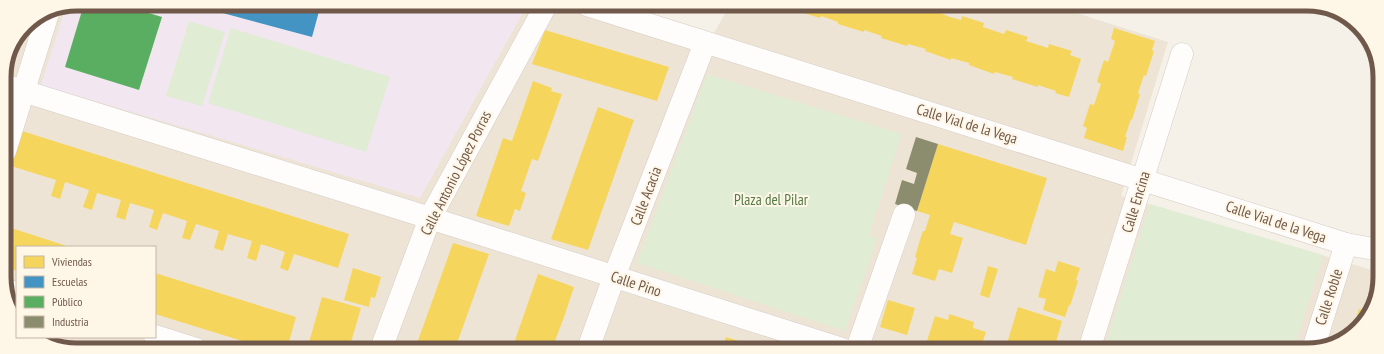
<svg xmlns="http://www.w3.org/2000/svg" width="1384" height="354" viewBox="0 0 1384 354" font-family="'PT Sans Narrow',sans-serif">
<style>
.residential{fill:#eee4d5}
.education{fill:#f2e7f0}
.green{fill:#e0ecd3}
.homes{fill:#f6d55c}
.schools{fill:#4393c3}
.public{fill:#5aae61}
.industry{fill:#8c8c6e}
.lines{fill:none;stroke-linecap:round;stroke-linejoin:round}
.street-casing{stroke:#d3cec6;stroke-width:23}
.secondary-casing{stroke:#d4cdc4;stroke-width:23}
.street{stroke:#fefdfc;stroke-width:22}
.secondary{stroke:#fefdfc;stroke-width:22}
.labels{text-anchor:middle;stroke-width:4;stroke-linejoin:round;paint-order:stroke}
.street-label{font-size:15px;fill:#70594a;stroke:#fef6e7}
.park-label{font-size:15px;fill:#537b45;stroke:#fef6e7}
.rim{fill:none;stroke:#70594a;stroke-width:5}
</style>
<rect width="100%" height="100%" fill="#f5f1e8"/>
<path class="residential" d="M77 4 623 5 714 33 730 5H1051L1168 42 1121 196 1379 272V291L1355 332 1311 350 63 349 41 337H155V247H17V313L5 291 4 73 26 25 50 10Z"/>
<path class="education" d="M77 4 519 5 526 7 420 198 41 85 66 6Z"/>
<path class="green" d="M189 21 225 32 202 106 166 96Z
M231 28 390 77 366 152 208 103Z
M707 74 902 134 869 235 877 239 845 331 637 263Z
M1150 204 1323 255 1293 350H1104Z"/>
<path class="homes" d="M787 5H913L917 6 918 5H928L941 9 940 13 950 17 961 20 962 16 984 23 983 27 1004 34 1006 30 1028 37 1026 41 1048 48 1049 44 1072 51 1070 55 1081 59 1069 97 1055 93 1056 91 1038 85V87L1012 79 1013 77 995 72 994 74 969 65V63L951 58V60L925 51 926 49 908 44 907 46 881 38 882 36 864 30V32L838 24V22L830 19 821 16 820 18 794 10 795 8Z
M1114 28 1155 41 1152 50 1154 51 1146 76 1144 75 1138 93 1140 94 1132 120 1131 119 1125 137H1127L1123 151 1084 138 1087 128 1083 126 1090 104 1094 105 1101 84 1097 82 1100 72 1104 60 1108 62 1115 41 1111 39Z
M545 30 669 67 657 101 532 64Z
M533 81 552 88 551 91 562 94 538 161 532 159 521 191 526 193 520 211 515 209 509 226 476 216 503 138 512 141Z
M598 107 634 120 588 250 551 239Z
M22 131 349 234 338 268 294 254 288 271 280 268 285 252 261 244 256 261 247 258 252 241 228 234 223 251 214 248 219 231 196 224 190 240 182 238 187 221 163 213 157 230 149 227 154 210 130 203 125 220 116 217 121 200 97 193 92 210 83 207 89 190 65 182 60 199 51 196 56 180 11 166Z
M938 144 1047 178 1026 245 954 222 950 234 963 238 952 273 939 269 935 281 912 274 917 258 915 257 919 243 923 231H925L930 215 917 211Z
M5 226 70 247H17V271L5 267Z
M453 243 489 254 455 349H415Z
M1058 261 1080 268 1076 280 1078 281 1070 306 1069 305 1065 317 1043 310 1046 299 1038 297 1046 269 1055 272Z
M988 266 998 269 989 298 980 295Z
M353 268 381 277 375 298 371 297 369 307 344 300Z
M155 273 296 317 287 349H268L155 314Z
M538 274 574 287 564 317 552 349H512Z
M322 297 361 308 349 349H307Z
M888 300 915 308 907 335 880 327Z
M1018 307 1062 321 1056 342 1054 341 1052 350H1005Z
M1359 309 1367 311 1355 332 1351 334Z
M949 314 974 322 973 328 986 332 980 350 943 349 926 344 935 316 948 320Z
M726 337 764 349H722Z"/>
<path class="schools" d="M193 4H321L312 37 193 5Z"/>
<path class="public" d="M84 4H119L162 17 139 90 65 67Z"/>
<path class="industry" d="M916 137 938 144 917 211 895 204 902 180 914 184 917 173 906 169Z"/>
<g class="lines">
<g class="street-casing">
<path id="street" d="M4 85 430 218 842 349
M5 151 49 10
M1346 244 1379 250
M5 290 17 293
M155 336 196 349
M588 349 614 277 705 43
M857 349 904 215
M1089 350 1182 54"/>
</g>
<g class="secondary-casing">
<path id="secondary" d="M587 5 1346 244 1313 349
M381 349 430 218 546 5"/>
</g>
<use href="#street" class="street"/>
<use href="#secondary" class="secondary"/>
</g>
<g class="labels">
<g class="street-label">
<text transform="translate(967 124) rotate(17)" y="5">Calle Vial de la Vega</text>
<text transform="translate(456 173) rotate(-63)" y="5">Calle Antonio López Porras</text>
<text transform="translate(646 196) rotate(-69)" y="5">Calle Acacia</text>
<text transform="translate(1136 202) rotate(-73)" y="5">Calle Encina</text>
<text transform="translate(1276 222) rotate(18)" y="5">Calle Vial de la Vega</text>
<text transform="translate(636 284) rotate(18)" y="5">Calle Pino</text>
<text transform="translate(1329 297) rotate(-72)" y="5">Calle Roble</text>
</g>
<g class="park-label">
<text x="771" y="205">Plaza del Pilar</text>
</g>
</g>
<path d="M0 0H1384V354H0ZM77 11H1307A66 66 0 0 1 1373 77V277A66 66 0 0 1 1307 343H77A66 66 0 0 1 11 277V77A66 66 0 0 1 77 11Z" fill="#fef6e7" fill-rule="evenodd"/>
<path class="rim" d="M77 11H1307A66 66 0 0 1 1373 77V277A66 66 0 0 1 1307 343H77A66 66 0 0 1 11 277V77A66 66 0 0 1 77 11Z"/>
<rect x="16" y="246" width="140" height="92" fill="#fef6e7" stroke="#c5b7a8"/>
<rect x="24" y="256" width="20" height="12" fill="#f6d55c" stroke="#c5b7a8"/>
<text x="52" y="266" font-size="12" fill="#70594a">Viviendas</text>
<rect x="24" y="276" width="20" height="12" fill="#4393c3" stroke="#c5b7a8"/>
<text x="52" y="286" font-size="12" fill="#70594a">Escuelas</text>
<rect x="24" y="296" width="20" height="12" fill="#5aae61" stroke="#c5b7a8"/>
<text x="52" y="306" font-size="12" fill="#70594a">Público</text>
<rect x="24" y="316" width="20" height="12" fill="#8c8c6e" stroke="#c5b7a8"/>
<text x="52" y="326" font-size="12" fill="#70594a">Industria</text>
</svg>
